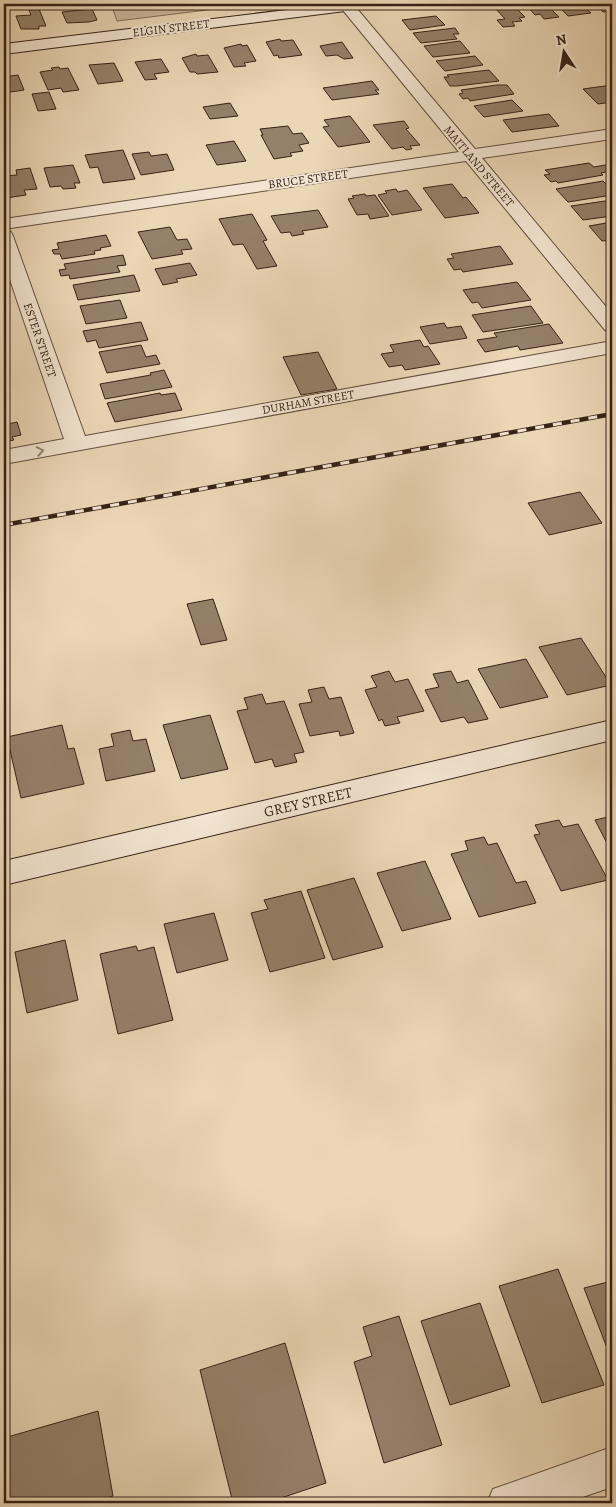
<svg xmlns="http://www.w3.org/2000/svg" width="616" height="1507" viewBox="0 0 616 1507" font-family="Alegreya,serif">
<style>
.green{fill:#ccb79b;stroke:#826c58}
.building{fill:#958069;stroke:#372216}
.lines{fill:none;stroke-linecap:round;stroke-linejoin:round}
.street-casing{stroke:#644f3e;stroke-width:2}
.secondary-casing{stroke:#372216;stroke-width:2}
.street{fill:#f2e4d0;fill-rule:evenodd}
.secondary{fill:#f2e4d0;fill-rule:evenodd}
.rail-casing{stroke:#372216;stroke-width:4.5}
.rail{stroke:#f2e4d0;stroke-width:3;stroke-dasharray:9;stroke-linecap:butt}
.oneway{stroke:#948373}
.labels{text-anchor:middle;stroke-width:4;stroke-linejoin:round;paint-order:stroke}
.far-street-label{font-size:12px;fill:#372216;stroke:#f2e4d0}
.street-label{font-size:15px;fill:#372216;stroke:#f2e4d0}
</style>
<rect width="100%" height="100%" fill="#ebd6b6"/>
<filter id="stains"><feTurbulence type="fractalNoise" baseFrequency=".004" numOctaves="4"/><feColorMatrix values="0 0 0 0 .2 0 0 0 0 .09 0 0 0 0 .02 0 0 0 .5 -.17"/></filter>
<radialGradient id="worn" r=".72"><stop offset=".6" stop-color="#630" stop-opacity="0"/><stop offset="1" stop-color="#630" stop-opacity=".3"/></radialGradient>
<path class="green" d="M111 4H256L117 21Z"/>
<path class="building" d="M546 4 559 17 544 19 540 14 535 15 526 5Z
M556 4H581L591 13 568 16Z
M589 4H612V11L603 12 599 8 594 9Z
M515 7 525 17 519 18 522 21 512 22 515 26 503 27 497 20 505 19 496 9Z
M39 9 46 26H39V29H21L16 16 31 15 29 10Z
M92 9 97 20 89 22 67 23 62 12Z
M436 16 445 25 410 30 402 20Z
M455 28 459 34H453L457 39 421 43 413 33Z
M280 39 281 41 293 40 302 55 279 58 278 55 274 56 266 42Z
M460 41 470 53 433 57 424 46Z
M342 42 353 58 344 59 337 55 326 56 320 46Z
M241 44 242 46 247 45 256 61 244 63 246 66 234 67 224 48Z
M196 54 197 56 208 55 218 72 197 74 195 72H190L182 58Z
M475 56 483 65 445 71 436 61Z
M161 59 169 72 154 74 157 79 145 80 135 62Z
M114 63 123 81 98 84 89 65Z
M59 67 60 69 68 68 79 90 63 92 61 88 48 90 40 72 53 70 51 68Z
M489 70 499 81 457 86H450L444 77H449L447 75Z
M18 75 24 90 4 93V77Z
M372 81 379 90H375L379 94 332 100 323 88Z
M497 85H507L514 94 470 101 468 98 463 99 459 94 463 93 461 90Z
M612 85V102L598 104 583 89Z
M49 92 56 109 38 111 32 94Z
M512 100 523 111 484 117 474 106Z
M230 103 238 116 210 119 203 107Z
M549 114 559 126 512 132 503 120Z
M350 116 370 142 338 147 323 127 329 126 324 120Z
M404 121 409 128 406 129 420 145 410 146 412 149 406 150 403 147 392 149 373 125Z
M288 126 293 134 302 133 309 143 299 145 303 151 290 153 292 156 274 159 261 135H263L260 129Z
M234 141 246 161 217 165 206 145Z
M123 150 135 179 103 183 98 167 90 168 85 155Z
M149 152 151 156 167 154 174 170 141 175 132 154Z
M589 163 594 167 605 165 611 171 601 173 603 175 558 183 556 181 551 182 544 175 550 174 545 170Z
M73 165 80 183H74L76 188 63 189 61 186 50 187 44 168Z
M30 168 37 189 24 190 26 195 6 198 4 176 17 175 16 170Z
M603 181 612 190V195L568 202 556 189Z
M452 184 463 198 466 197 479 213 445 218 423 188Z
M396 189 398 192 407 190 422 210 392 215 378 195 387 193 385 191Z
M365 194 366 196 375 195 389 216 370 219 368 214 357 215 348 199 354 198 352 196Z
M612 200V216L583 220 571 206Z
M318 210 328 227 302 231 304 234 292 236 290 232 281 233 271 216Z
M252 214 267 240 263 241 277 266 257 269 243 244 233 245 219 219Z
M612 222V240L602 241 589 226Z
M170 227 177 240 187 239 192 249 181 250 183 254 152 259 138 232Z
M106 235 111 246 100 248 101 250 94 251 95 254 62 259 60 254H54L52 250 59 249 57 243Z
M500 246 513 264 463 272 461 269 454 270 447 259 454 258 451 254Z
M123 255 126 265 117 266 120 272 70 279 69 275 61 276 59 270 66 269 64 264Z
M190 263 197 275 176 279 178 282 163 285 155 269Z
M134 275 140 291 78 300 73 285Z
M517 282 531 300 482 308 478 302 472 303 463 290Z
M120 300 127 318 86 324 80 306Z
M531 306 543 323 483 332 472 315Z
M141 322 148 340 99 348 96 340 87 342 83 331Z
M444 323 447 328 461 326 467 338 430 344 420 327Z
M549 324 563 343 520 350 518 346 485 352 477 340 497 337 494 333Z
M420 340 424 347 428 346 440 364 405 370 402 365 389 367 381 354 394 352 390 345Z
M141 345 146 357 156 355 160 364 107 373 99 352Z
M318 352 337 389 301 395 283 357Z
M164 370 172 387 105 399 100 384 151 375 150 373Z
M160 393 161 395 175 393 182 410 115 422 107 403Z
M6 418 8 424 17 422 21 435 12 437 14 440 4 442V419Z
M580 492 602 523 549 535 528 503Z
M213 599 227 640 201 645 187 604Z
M581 638 611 685 567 695 539 647Z
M526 659 548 697 500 708 478 669Z
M389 671 395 682 408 679 424 711 397 717 400 723 385 726 382 719 379 721 365 690 377 687 371 676Z
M451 671 457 683 468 680 488 719 468 723 464 717 441 722 425 690 439 687 433 674Z
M324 687 329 699 341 697 354 733 340 736 339 731 310 736 299 704 312 702 308 690Z
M262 694 266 704 284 701 304 752 294 754 297 762 275 767 272 759 255 763 237 711 248 709 244 698Z
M210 715 228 769 181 779 163 725Z
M62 725 68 749 74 748 84 784 21 798 7 737Z
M130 730 133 741 146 739 155 771 106 781 99 749 114 746 111 734Z
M612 816V853L595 820Z
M559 820 563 827 578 824 608 880 561 891 534 835 540 834 535 825Z
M484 837 488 845 497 843 516 883 526 881 536 903 479 917 451 854 468 850 465 841Z
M425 861 451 919 402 931 377 873Z
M354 878 383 947 333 960 307 890Z
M301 891 325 958 270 972 251 913 268 909 264 900Z
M214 913 228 960 177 973 164 924Z
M65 940 78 1000 27 1013 15 952Z
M136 946 138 951 154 947 173 1020 118 1034 100 954Z
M558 1269 604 1385 542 1403 499 1286Z
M612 1281V1361L584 1288Z
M480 1303 510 1386 450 1405 421 1321Z
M399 1316 442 1445 384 1463 354 1362 372 1356 363 1327Z
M285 1343 326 1483 266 1503H233L200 1370Z
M98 1411 113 1496 88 1503H4V1438Z"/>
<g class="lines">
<g class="street-casing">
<path id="street" d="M341 4H353L475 149 612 129V139L482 158 612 314V332L605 330 466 161 4 229V219L459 152 342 9 340 6Z
M4 231 11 232 13 236 85 436 612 341V353L4 464V450L64 439 4 262Z
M612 1447V1487L565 1503H487L493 1489Z"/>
</g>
<g class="secondary-casing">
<path id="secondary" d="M336 4H376L374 7 369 8 4 54V44Z
M612 720V740L4 885V861Z"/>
</g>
<use href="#street" class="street"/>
<use href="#secondary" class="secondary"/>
<g class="rail-casing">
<path id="rail" d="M4 525 612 414"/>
</g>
<use href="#rail" class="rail"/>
</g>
<defs><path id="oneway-chevron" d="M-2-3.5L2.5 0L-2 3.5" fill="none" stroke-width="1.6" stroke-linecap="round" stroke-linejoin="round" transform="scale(1.25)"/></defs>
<use class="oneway" href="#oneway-chevron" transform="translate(40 451) rotate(-10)"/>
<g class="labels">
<g class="far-street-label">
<text transform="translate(171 28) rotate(-7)" y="4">ELGIN STREET</text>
<text transform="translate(479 166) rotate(50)" y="4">MAITLAND STREET</text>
<text transform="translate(308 179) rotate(-8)" y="4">BRUCE STREET</text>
<text transform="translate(40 340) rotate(71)" y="4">ESTER STREET</text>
<text transform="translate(308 402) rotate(-10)" y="4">DURHAM STREET</text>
</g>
<g class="street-label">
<text transform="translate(308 802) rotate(-13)" y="5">GREY STREET</text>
</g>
</g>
<rect width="616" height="1507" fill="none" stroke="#ebd6b6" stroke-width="20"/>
<rect x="5" y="5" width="606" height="1497" fill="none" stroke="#372216" stroke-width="2.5"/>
<rect x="10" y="10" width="596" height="1487" fill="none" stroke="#372216"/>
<g transform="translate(564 52) rotate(348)" stroke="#f2e4d0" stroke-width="4" paint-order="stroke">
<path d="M0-4L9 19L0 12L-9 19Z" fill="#372216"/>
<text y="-8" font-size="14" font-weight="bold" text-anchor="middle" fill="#372216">N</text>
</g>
<rect width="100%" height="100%" filter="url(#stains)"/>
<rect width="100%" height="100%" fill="url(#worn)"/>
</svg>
